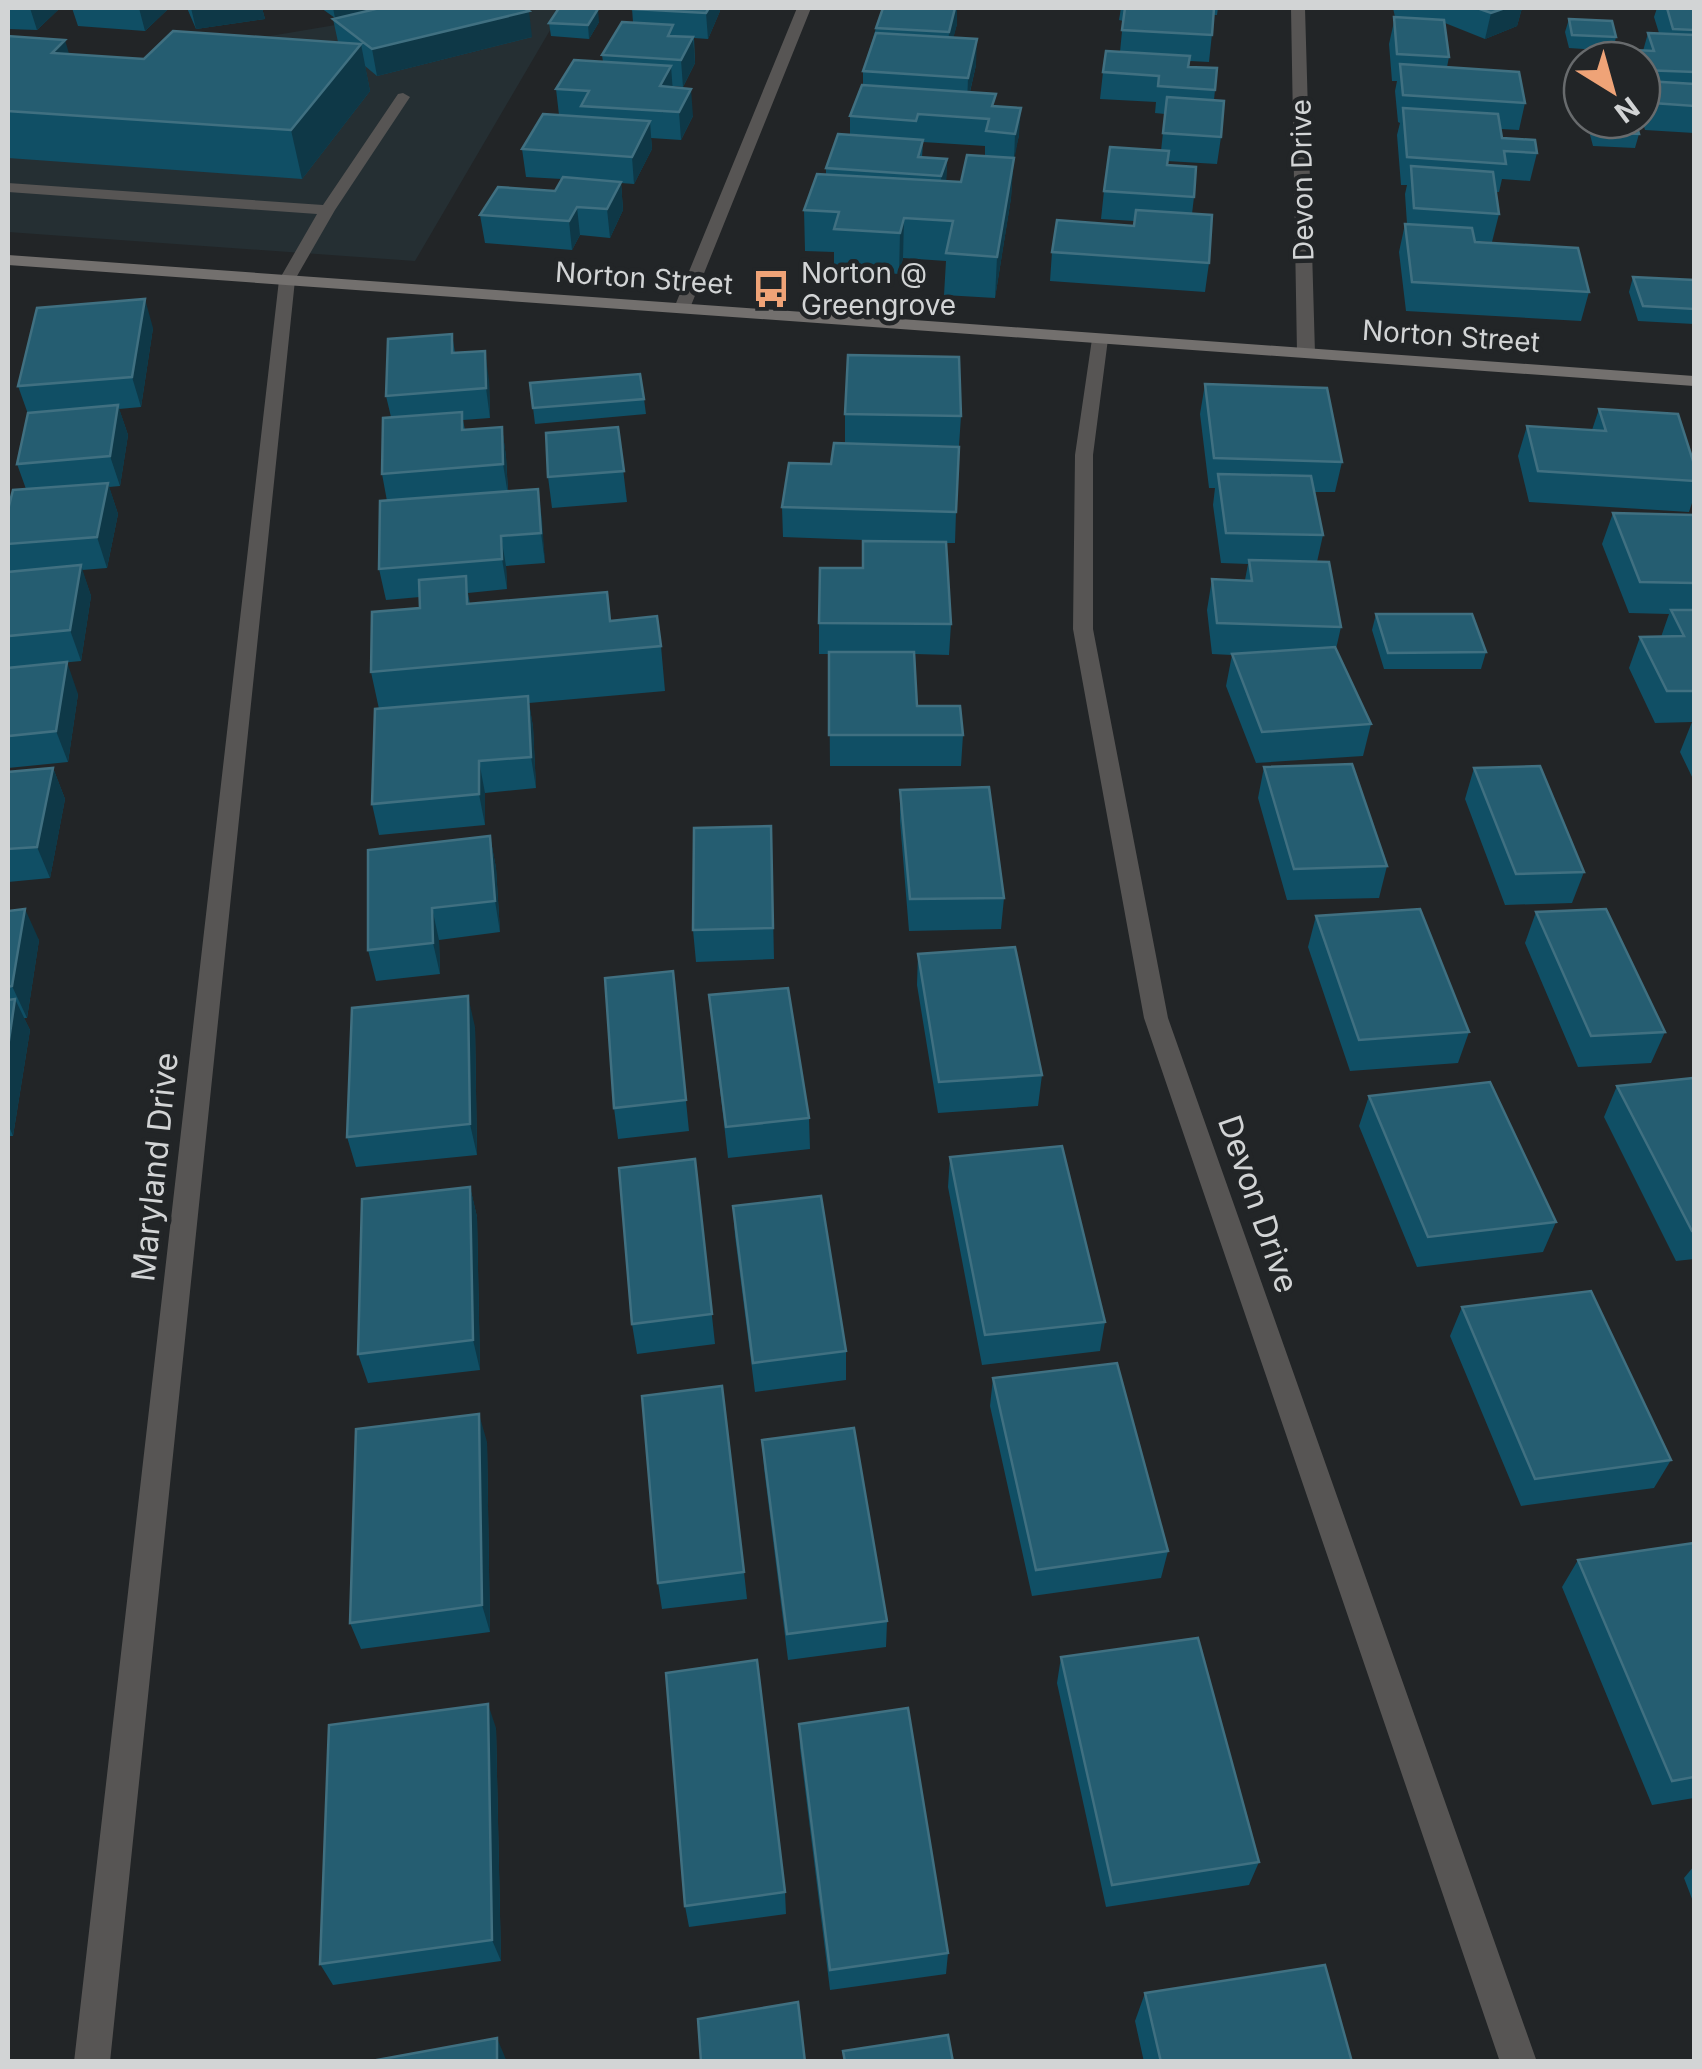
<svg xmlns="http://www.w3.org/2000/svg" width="1702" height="2069" viewBox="0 0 1702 2069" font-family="Inter,sans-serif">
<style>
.built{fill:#252f33}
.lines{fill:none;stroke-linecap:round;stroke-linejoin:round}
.lane{fill:#575554;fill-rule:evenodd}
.street{fill:#575554;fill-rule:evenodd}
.secondary{fill:#73706e;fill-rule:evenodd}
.wall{fill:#104f65;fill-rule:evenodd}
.shaded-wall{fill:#0e3847}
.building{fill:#255d71;stroke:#407081;stroke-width:2.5}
.labels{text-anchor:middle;stroke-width:9;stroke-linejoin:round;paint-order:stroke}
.far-street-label{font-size:28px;fill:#d2d4d5;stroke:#222527}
.far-poi-label{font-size:28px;fill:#d2d4d5;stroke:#222527;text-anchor:start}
.street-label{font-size:32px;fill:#d2d4d5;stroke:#222527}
</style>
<rect width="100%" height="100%" fill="#222527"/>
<path class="built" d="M436 8H563L415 261 8 232V50L210 64 228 43Z"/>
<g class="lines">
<path class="lane" d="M403 93 410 97 335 210 293 283 279 280 317 214 8 192V183L323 205 398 94Z"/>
<path class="street" d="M797 8H811L690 308 676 312 674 308Z
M1291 8H1305L1315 353 1306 358 1297 353Z
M287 275 295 280 110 2062H74L279 280Z
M1100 334 1108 339 1093 455V629L1168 1018 1537 2062H1500L1144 1018 1073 629 1075 455 1092 339Z"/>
<path class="secondary" d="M8 255 1694 376V386L8 265Z"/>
</g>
<path class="wall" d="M8 8H60L37 30 8 29Z
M72 8H167V10L145 31 78 26Z
M187 8H262L265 19 196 29Z
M321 8H376L335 18Z
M1121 8H1218L1217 15H1214L1209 62 1190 61 1189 67 1215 90 1214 100 1221 137 1217 164 1167 161V165L1194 197 1192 214 1209 263 1205 292 1050 281 1052 252 1134 226V221L1101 219 1104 191 1161 151 1165 114 1155 113 1156 102 1100 99 1103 72 1120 52 1123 21 1119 20Z
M1393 8H1522L1517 26 1485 39 1445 23 1449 57 1447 67 1525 103 1519 130 1501 129 1502 138 1537 153 1530 181 1502 179 1499 192H1496L1499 214 1492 242 1475 241 1589 292 1581 321 1406 311 1399 252 1405 224H1407L1405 194 1407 185H1401L1397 135 1400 123 1398 122 1395 91 1397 81H1392L1389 44 1395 17Z
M1657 8H1694V133L1645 130 1642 120V60H1633L1635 50 1643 51 1648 33H1659L1654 17Z
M632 9 720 11 708 39 694 38 695 63 683 87 672 86 693 116 681 140 651 138 652 149 634 184 621 183 623 210 610 238 580 235 572 250 485 243 480 215 555 191 562 179 526 177 522 149 559 115 556 89 603 62 602 55 633 22Z
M333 19 532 37 377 76 365 66 370 91 302 179 8 158V36L69 54 144 59 338 42Z
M1569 19 1616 37 1613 51 1569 48 1565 32Z
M599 22 589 39 551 36 549 23Z
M957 24 953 38 976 65 970 92 995 106 1019 135 1013 161 1011 198 995 298 944 295 946 261 903 258 899 274 834 269V252L805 251 804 210 826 174V168L850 135V116L863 85V71L876 28ZM923 142 985 146V156L961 182 946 181 947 159 922 157Z
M1586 120H1635L1639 134 1635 148 1593 146Z
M1633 277 1694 280V324L1638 321 1629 292Z
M153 328 141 407 119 409 128 435 120 486 109 487 118 514 107 568 82 570 91 596 81 661 8 668V544L26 489 17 464 28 414 18 386Z
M452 334 455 353 489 380 490 418 463 420 465 430 502 427 506 457 508 491 538 489 545 563 506 566 507 589 468 593 470 604 610 621 661 646 665 691 529 703 533 727 536 788 485 793V825L379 835 372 804 379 709 371 672 420 608V597L386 600 379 569 387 501 382 474 391 417 386 396Z
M530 383 644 399 646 414 535 424Z
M1205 384 1342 462 1335 492H1314L1323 535 1317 562 1341 627 1336 649 1371 724 1363 756 1256 763 1226 686 1232 655 1212 654 1207 610 1212 579 1245 580 1248 564 1221 563 1213 505 1215 488H1209L1200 414Z
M1599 409 1694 464V497L1689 512 1529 502 1518 456 1527 426 1592 430Z
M845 414 961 416 959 446 909 445 956 512 955 543H946L951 624 949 655 915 654 917 706 963 735 961 766H830L829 654H819V623L863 568 916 542 783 537 782 507 831 464 845 443Z
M618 427 627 502 552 508 548 477Z
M1613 513 1694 515V781L1680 752 1692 722 1655 723 1629 668 1640 637H1661L1669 614 1629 613 1602 544Z
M1376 614 1486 652 1481 669H1384L1372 630Z
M8 668 78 694 68 762 8 768Z
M1264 767 1387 866 1379 898 1287 900 1258 798Z
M53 768 65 799 50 878 8 882V772Z
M1474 768 1584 872 1572 903 1505 905 1465 799Z
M900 790 1004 898 1001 929 909 931 900 821Z
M771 826 774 959 696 962 693 930Z
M490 836 496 868 500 932 439 940 440 974 376 981 368 950Z
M8 911 39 940 27 1018H24L30 1030 13 1136H8Z
M1536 912 1665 1032 1651 1063 1578 1067 1525 943Z
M1316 916 1469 1032 1458 1063 1350 1071 1308 947Z
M918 954 1042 1075 1038 1106 938 1113 917 985Z
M673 971 689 1131 618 1139 614 1108Z
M709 995 809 1118 810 1149 728 1158Z
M475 1027 477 1155 356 1167 347 1137Z
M1694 1078V1259L1676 1261 1604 1117 1617 1086Z
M1369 1096 1556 1222 1543 1252 1417 1267 1359 1126Z
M950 1157 1105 1322 1100 1351 982 1365 948 1187Z
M695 1159 715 1344 637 1354 632 1324Z
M470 1187 477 1217 480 1370 368 1383 358 1354Z
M733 1206 846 1351V1380L755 1392 735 1236Z
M1462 1307 1671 1460 1654 1488 1521 1506 1450 1336Z
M993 1378 1168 1551 1161 1578 1032 1596 990 1406Z
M762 1440 887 1621 886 1647 788 1660 764 1468Z
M487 1442 490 1632 361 1649 350 1623Z
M1694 1543V1798L1652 1805 1562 1587 1578 1560Z
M744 1572 747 1599 662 1609 658 1583Z
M1061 1657 1259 1862 1249 1885 1106 1907 1057 1683Z
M799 1724 948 1953 946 1974 830 1990 800 1748Z
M496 1728 501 1961 333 1985 320 1964Z
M1694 1866V1904L1684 1878Z
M785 1892 786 1914 689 1927 685 1906Z
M1145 1993 1352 2062H1144L1135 2021Z"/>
<path class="shaded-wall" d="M30 8H60L37 30Z
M139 8H167V10L145 31Z
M191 8H262L265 19 196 29Z
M333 8H376L335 18Z
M709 8H720V11L708 39 706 13Z
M955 8H957V24L948 59 949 32Z
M1505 8H1522L1517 26 1485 39 1491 13Z
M598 9 599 22 589 39 588 25Z
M529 11 532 37 377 76 372 49Z
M693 37 695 63 683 87 681 60Z
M977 39 976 65 967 104 968 78Z
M65 40 79 87 52 53Z
M361 44 370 91 302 179 291 130Z
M671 66 673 93 662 113 660 86Z
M691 89 693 116 681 140 679 112Z
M1021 108 1019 135 1014 161 1015 134Z
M650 121 652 149 634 184 632 157Z
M1014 158 1011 198 995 298 997 257Z
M947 159 946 187 940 204 941 176Z
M621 182 623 210 610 238 607 209Z
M577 207 580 235 572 250 569 221Z
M904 218 903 258 899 274 900 233Z
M145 299 153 328 141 407 132 377Z
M485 351 489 380 490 418 486 388Z
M118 405 128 435 120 486 110 456Z
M502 427 506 457 508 495 503 464Z
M108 483 118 514 107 568 97 537Z
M538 489 542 519 545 563 541 533Z
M501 536 506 566 507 589 502 559Z
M81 565 91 596 81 661 70 630Z
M67 662 78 694 68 762 56 731Z
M528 696 533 727 536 788 531 757Z
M479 761 485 793V825L479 794Z
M53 768 65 799 50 878 37 847Z
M490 836 496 868 500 932 495 901Z
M432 908 439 940 440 974 433 943Z
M25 909 39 940 27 1018 12 986Z
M468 996 475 1027 477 1155 470 1124Z
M15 999 30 1030 13 1136 8 1124V1047Z
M470 1187 477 1217 480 1370 473 1340Z
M479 1414 487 1442 490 1632 482 1605Z
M488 1704 496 1728 501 1961 492 1940Z
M497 2038 507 2062H497Z"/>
<path class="building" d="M380 8H524L529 11 372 49 333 19Z
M559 8H576L598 9 588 25 549 23Z
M633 8H709L706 13 632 9Z
M883 8H955L949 32 876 28Z
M1125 8H1214L1212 35 1122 30Z
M1477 8H1505L1491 13Z
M1667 8H1694V30L1673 29Z
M1394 17 1444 20 1449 57 1397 54Z
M1569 19 1612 21 1616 37 1572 35Z
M622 22 673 25 668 36 693 37 681 60 602 55Z
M173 31 361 44 291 130 8 111V36L65 40 52 53 144 59Z
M876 33 977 39 968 78 863 71Z
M1648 33 1694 35V72L1642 70V60H1639L1635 50 1654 51Z
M1106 51 1190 56 1188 67 1217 68 1215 90 1158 86 1159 76 1103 72Z
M574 60 671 66 660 86 691 89 679 112 581 106 589 91 556 89Z
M1400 64 1519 72 1525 103 1403 95Z
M1646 81 1694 84V106L1653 103Z
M862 85 996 94 992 106 1021 108 1015 134 986 131 989 119 918 114 916 121 850 116Z
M1167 97 1224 101 1221 137 1163 133Z
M1403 108 1498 114 1502 138 1535 140 1537 153 1504 151 1506 164 1407 157Z
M543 114 650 121 632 157 522 149Z
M1594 120H1635L1639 134 1597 132Z
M838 134 923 140 918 157 947 159 941 176 826 168Z
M1110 147 1169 151 1167 165 1196 167 1194 197 1104 191Z
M967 155 1014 158 997 257 946 253 953 221 904 218 900 233 834 229 839 212 804 210 817 174 961 182Z
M1411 166 1493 172 1499 214 1414 208Z
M563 177 621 182 607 209 577 207 569 221 480 215 498 187 555 191Z
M1136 210 1212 215 1209 263 1052 252 1057 220 1134 226Z
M1405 224 1472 228 1475 242 1578 248 1589 292 1412 282Z
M1633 277 1694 280V309L1643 306Z
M145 299 132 377 18 386 37 308Z
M452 334V353L485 351 486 388 386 396 388 339Z
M848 355 959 357 961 416 845 414Z
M640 374 644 399 533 408 530 383Z
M1205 384 1327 388 1342 462 1214 458Z
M118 405 110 456 17 464 28 413Z
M1599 409 1678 414 1694 464V481L1538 471 1527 426 1606 431Z
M462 412V430L502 427 503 464 382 474 383 418Z
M618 427 624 471 548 477 546 433Z
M834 443 959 447 956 512 782 507 789 463 831 464Z
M1218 474 1311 476 1323 535 1226 533Z
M108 483 97 537 8 544V510L13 490Z
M538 489 541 533 501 536 502 559 379 569 380 501Z
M1613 513 1694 515V583L1640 582Z
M863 541 946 542 951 624 819 623 820 568H863Z
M1249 560 1329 562 1341 627 1217 623 1212 579 1252 581Z
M81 565 70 630 8 636V572Z
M466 576 467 604 607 592 610 621 657 616 661 646 371 672 372 612 420 608 419 580Z
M1671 610H1694V691H1667L1640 637 1684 636Z
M1376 614H1472L1486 652 1388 653Z
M1335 647 1371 724 1262 732 1232 654Z
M829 652H914L917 706H960L963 735H829Z
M67 662 56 731 8 736V668Z
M528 696 531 757 479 761V794L372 804 375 709Z
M1352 764 1387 866 1294 869 1264 767Z
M1540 766 1584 872 1516 874 1474 768Z
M53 768 37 847 8 849V772Z
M989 787 1004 898 910 899 900 790Z
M771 826 773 928 693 930 694 828Z
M490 836 495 901 432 908 433 943 368 950V850Z
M25 909 12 986 8 987V911Z
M1420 909 1469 1032 1359 1040 1316 916Z
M1606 909 1665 1032 1591 1036 1536 912Z
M1015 947 1042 1075 939 1082 918 954Z
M673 971 686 1100 614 1108 605 978Z
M788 988 809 1118 726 1127 709 995Z
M468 996 470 1124 347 1137 352 1008Z
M15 999 8 1047V1000Z
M1694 1078V1231H1692L1617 1086Z
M1490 1082 1556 1222 1428 1237 1369 1096Z
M1062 1146 1105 1322 985 1335 950 1157Z
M695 1159 712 1314 632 1324 619 1168Z
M470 1187 473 1340 358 1354 362 1199Z
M821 1196 846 1351 753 1363 733 1206Z
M1591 1291 1671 1460 1535 1479 1462 1307Z
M1117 1363 1168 1551 1036 1570 993 1378Z
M722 1386 744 1572 658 1583 642 1396Z
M479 1414 482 1605 350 1623 356 1429Z
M854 1428 887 1621 787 1634 762 1440Z
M1694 1543V1777L1672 1781 1578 1560Z
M1198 1638 1259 1862 1112 1885 1061 1657Z
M757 1660 785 1892 685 1906 666 1673Z
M488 1704 492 1940 320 1964 329 1725Z
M908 1708 948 1953 830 1970 799 1724Z
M1325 1965 1352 2062H1161L1145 1993Z
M798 2002 805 2062H701L698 2019Z
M948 2035 953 2062H845L843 2051Z
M497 2038V2062H366Z"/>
<defs>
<g id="bus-bare" transform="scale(3)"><path d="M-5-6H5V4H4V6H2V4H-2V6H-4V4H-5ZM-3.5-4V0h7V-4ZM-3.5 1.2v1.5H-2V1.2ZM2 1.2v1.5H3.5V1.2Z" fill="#efa377" stroke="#222527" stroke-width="2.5" paint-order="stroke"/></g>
</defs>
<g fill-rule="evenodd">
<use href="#bus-bare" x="771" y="289"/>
</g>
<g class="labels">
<g class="far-street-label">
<text transform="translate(1302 180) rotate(-91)" y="10">Devon Drive</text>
<text transform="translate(644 278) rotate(4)" y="10">Norton Street</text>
<text transform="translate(1451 336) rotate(4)" y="10">Norton Street</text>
</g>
<g class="far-poi-label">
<text x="801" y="283">Norton @<tspan x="801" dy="32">Greengrove</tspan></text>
</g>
<g class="street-label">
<text transform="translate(155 1167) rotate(-84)" y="11">Maryland Drive</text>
<text transform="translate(1258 1204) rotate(71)" y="11">Devon Drive</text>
</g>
</g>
<rect width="1702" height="2069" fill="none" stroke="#d2d4d5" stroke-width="20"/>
<g transform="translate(1612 90) rotate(143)"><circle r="48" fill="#222527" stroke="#686b6d" stroke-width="2.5"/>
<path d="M0-8L18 38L0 25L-18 38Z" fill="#efa377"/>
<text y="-15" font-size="28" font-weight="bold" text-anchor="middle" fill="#d2d4d5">N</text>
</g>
</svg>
